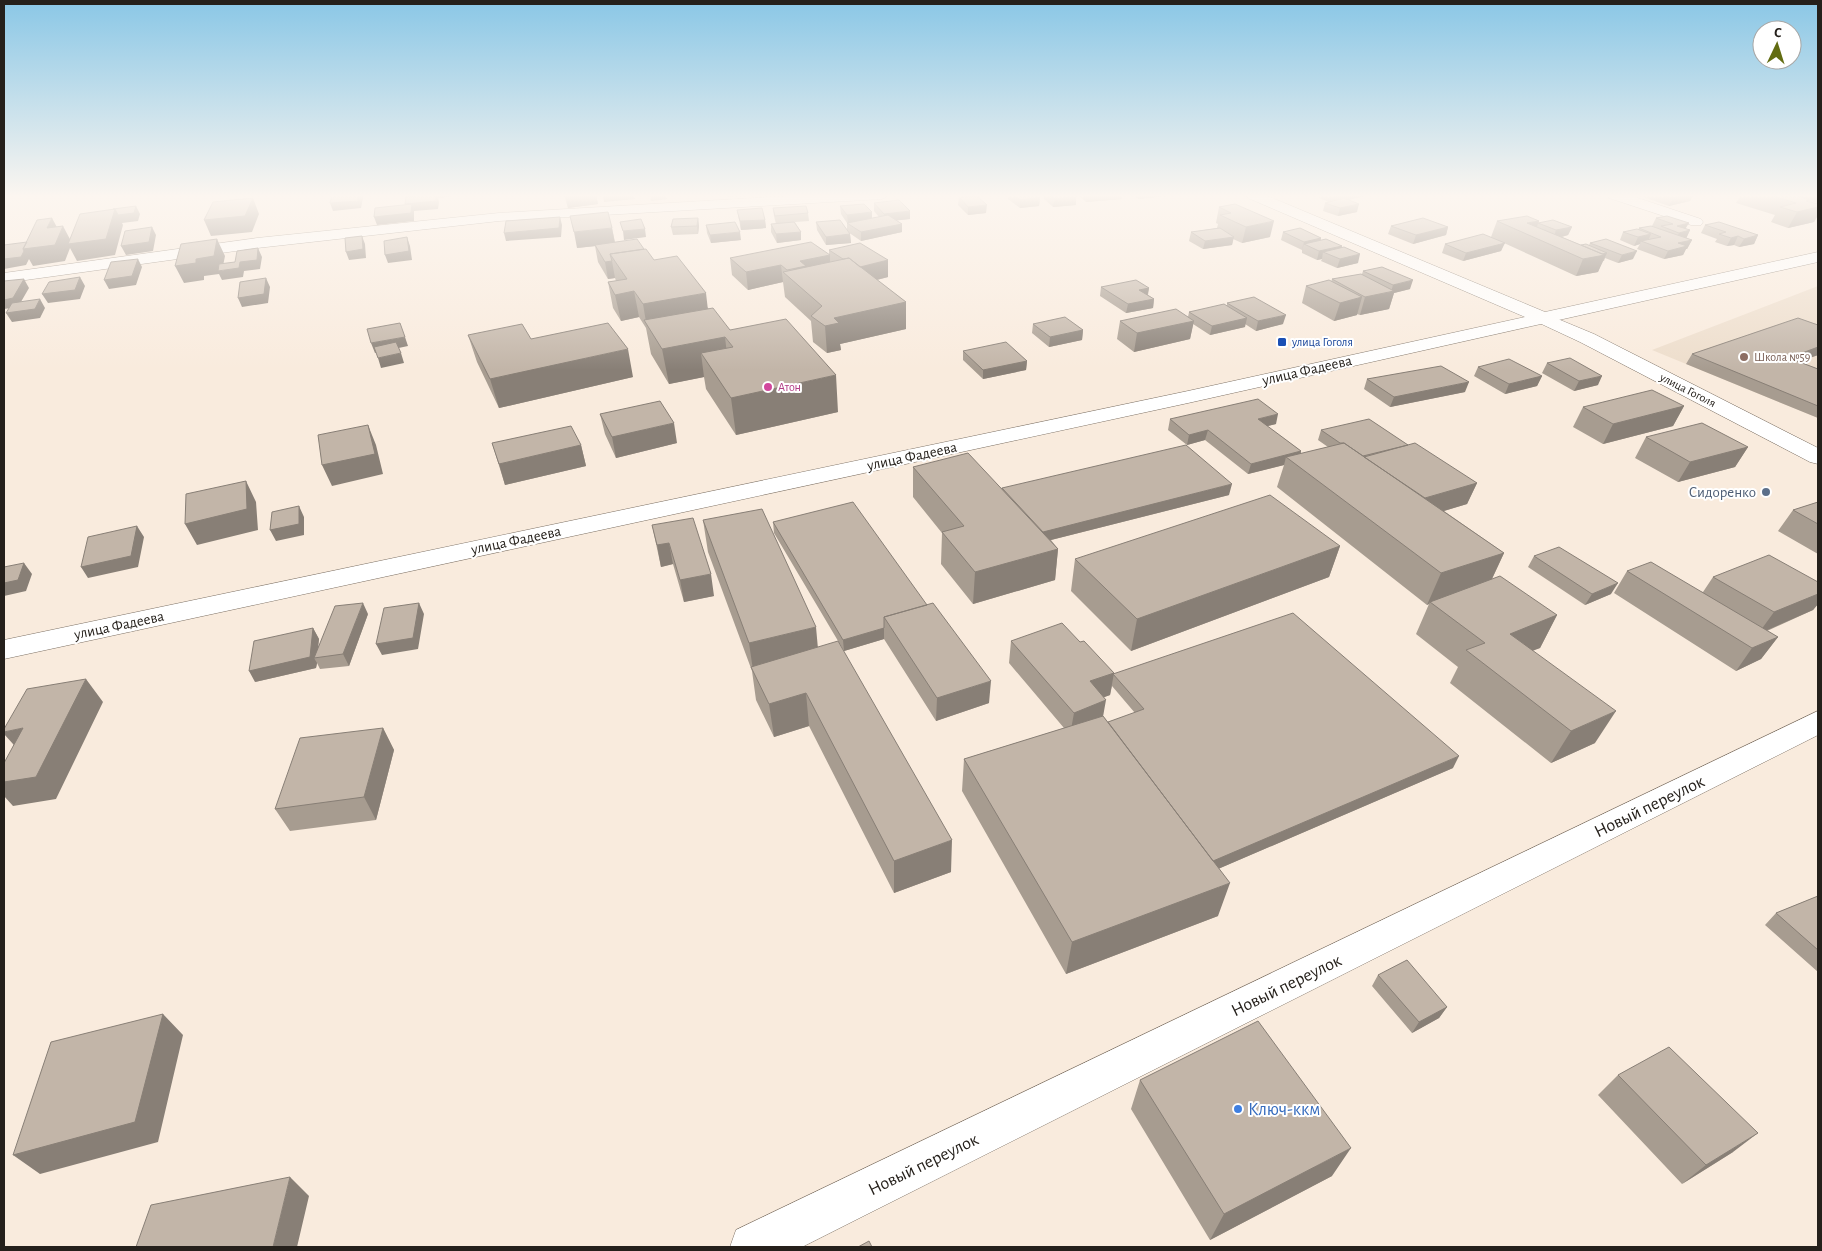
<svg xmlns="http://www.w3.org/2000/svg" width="1822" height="1251" viewBox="0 0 1822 1251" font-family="'Alegreya Sans',sans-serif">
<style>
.education{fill:#edddcb}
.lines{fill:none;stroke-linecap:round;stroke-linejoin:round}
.minor-casing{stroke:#7d7165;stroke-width:1}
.major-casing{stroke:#7d7165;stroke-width:1}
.minor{fill:#fff;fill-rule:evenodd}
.major{fill:#fff;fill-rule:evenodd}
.wall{fill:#a79c90;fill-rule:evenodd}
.shaded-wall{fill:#887f76}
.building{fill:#c2b5a8;stroke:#887f76}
.transit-dot{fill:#1a4fb4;stroke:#fff;stroke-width:2}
.education-dot{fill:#8d6e63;stroke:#fff;stroke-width:2}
.hotel-dot{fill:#d1479c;stroke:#fff;stroke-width:2}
.service-dot{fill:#5c6f8a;stroke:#fff;stroke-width:2}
.shop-dot{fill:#3f7fe0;stroke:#fff;stroke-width:2}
.labels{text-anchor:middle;stroke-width:4;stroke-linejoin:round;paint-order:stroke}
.far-transit-label{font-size:12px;fill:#164399;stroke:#fff;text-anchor:start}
.far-education-label{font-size:12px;fill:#785e54;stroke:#fff;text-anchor:start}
.far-hotel-label{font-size:12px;fill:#b23c85;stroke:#fff;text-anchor:start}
.far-street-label{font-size:12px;fill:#25201b;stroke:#fff}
.street-label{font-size:15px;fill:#25201b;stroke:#fff}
.service-label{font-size:15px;fill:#4e5e75;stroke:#fff;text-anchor:end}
.near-street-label{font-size:18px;fill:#25201b;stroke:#fff}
.near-shop-label{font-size:18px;fill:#366cbe;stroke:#fff;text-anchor:start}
</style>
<rect width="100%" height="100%" fill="#f9ebdd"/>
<path class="education" d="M1818 286V418L1652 350Z"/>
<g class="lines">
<g class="minor-casing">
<path id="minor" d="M805 195H889L882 199 499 221 257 248 4 283V273L257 238 499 213Z
M1607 195H1629L1701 219 1703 222 1701 225H1691L1609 198Z
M1541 312 1594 334 1818 448V464L1810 462 1580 342 1535 321 1532 317 1535 313Z
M1818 711V735L802 1247H730L736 1230Z"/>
</g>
<g class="major-casing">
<path id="major" d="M1246 195H1265L1545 312 1818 252V262L1188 403 4 659V640L1188 391 1525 317 1248 198Z"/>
</g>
<use href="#minor" class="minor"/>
<use href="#major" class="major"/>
</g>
<path class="wall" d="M564 195H596L598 204 568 208Z
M1008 195H1036L1040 198 1039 206 1020 208 1008 199Z
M1044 195H1075L1076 205 1053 207 1044 199Z
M1078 195H1122V199L1086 202Z
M1133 195H1168V196L1138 199Z
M1320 195H1369L1348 200 1357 212 1338 216 1323 211 1325 203 1329 202 1319 198Z
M1644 195H1693L1690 201 1669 206 1643 197Z
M1741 195H1818V203L1809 201 1818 204V215L1814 222 1788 228 1771 222 1775 215 1736 203Z
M959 197 986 213 968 215 958 205Z
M874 203 910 219 896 220 902 224V232L861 241 848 232 850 234 851 243 826 245 817 230 816 222 847 230V223L841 214 840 206 872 212V218L879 217 874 211Z
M1235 204 1270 237 1242 243 1233 239 1232 245 1203 249 1189 241 1191 232 1217 228 1218 224 1216 223 1219 207Z
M773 208 808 213 809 221 795 222 801 232V240L777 243 771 232V224H776L774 216Z
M737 210 765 220 766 228 741 230Z
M698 218 699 226 698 234 673 235 671 227Z
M1656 218 1690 230 1686 238 1692 240 1687 249H1686L1683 255 1664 259 1637 249 1640 244 1634 246 1620 240 1623 232 1638 230 1639 228 1652 226Z
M1497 221 1538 223 1572 227 1568 235 1562 237 1581 245H1589L1590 243 1633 259 1618 263 1605 258 1604 261H1602L1598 272 1576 276 1504 243 1501 251 1463 261 1442 253 1445 244 1491 237Z
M706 225 741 240 711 243 707 233Z
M1705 225 1758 235 1754 244 1739 247 1734 245 1727 246 1715 242 1717 239 1701 233Z
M1391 226 1448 227 1446 235 1413 244 1388 234Z
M612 228 615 242 644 249 654 260 708 308 730 330 838 412 736 435 706 389 704 377 669 384 651 354 646 328 639 317 621 321 613 308 608 282 616 281 615 278 608 279 598 262 595 246 577 248Z
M1283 232 1321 238V240L1342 246 1341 248 1358 263 1337 268 1321 261 1322 259 1317 260 1302 253V250L1281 240Z
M829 250 888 277 877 280 906 302V329L840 344 841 350 827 353 813 342 811 321 785 297 783 282 748 290 732 275 730 258 829 255Z
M1363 271 1410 289 1394 293 1389 309 1360 315 1357 314V315L1334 321 1302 303 1306 286 1331 282 1332 279 1362 274Z
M1101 287 1149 288 1148 295 1154 299 1153 308 1126 313 1100 296Z
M1227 303 1283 324 1256 331 1245 324V327L1210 335 1193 324 1190 339 1134 352 1117 339 1120 321 1188 317 1189 312 1227 306Z
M1033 324 1083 330 1082 340 1049 347 1032 333Z
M1818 325V355L1799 362 1818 369V418L1686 364 1692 354Z
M468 335 531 339 633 377 499 408 477 362Z
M963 351 1027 361 1026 370 983 379 963 360Z
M1547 363 1598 385 1574 391 1542 373Z
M1478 367 1542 376 1537 386 1505 394 1474 376Z
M1367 379 1465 392 1390 407 1364 389Z
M1684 406 1673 426 1603 444 1573 427 1583 407Z
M600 414 677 443 616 458 605 434Z
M1170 419 1276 424 1267 426 1301 451V454L1328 447 1318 440 1321 430 1408 445 1477 483 1467 504 1444 511 1504 553 1492 579 1557 615 1540 648 1532 650 1595 743 1551 763 1450 683 1458 667 1416 634 1429 604 1427 605 1277 487 1284 465 1248 474 1205 440 1187 445 1168 430Z
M1646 437 1748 447 1735 467 1678 482 1635 458Z
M492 443 581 445 586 466 505 485Z
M913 467 1002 488 1229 495 1051 540 1058 549 1055 580 973 604 941 564 942 533 913 497Z
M1818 502V554L1778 531 1793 510Z
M703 520 818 647 951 872 894 893 809 726 774 737 756 700 752 671 708 552Z
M773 522 989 703 936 721 884 639 844 651 774 533Z
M652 525 714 596 684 602 673 564 661 567Z
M1340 546 1329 577 1131 651 1071 591 1075 559Z
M1534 556 1611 594 1585 605 1528 567Z
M1627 571 1703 592 1713 577 1818 582V604L1813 610 1767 631 1778 637 1761 659 1736 671 1614 593Z
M368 614 349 666 320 669 317 663 316 668 255 682 313 628 319 639 318 646Z
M1011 641 1080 642 1114 673V674L1453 768 1218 869V916L1066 974 962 791 964 759 1064 728 1009 663ZM1112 686 1135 713 1108 722 1103 716 1104 697 1110 695Z
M383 728 394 750 376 820 290 831 275 809Z
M1818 896V972L1765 925 1776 913Z
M1378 975 1447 1007 1439 1018 1412 1033 1372 986Z
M1618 1075 1733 1152 1682 1184 1598 1095Z
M1140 1080 1332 1176 1210 1240 1131 1109Z"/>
<path class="shaded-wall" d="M359 195H362L363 198 361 208 333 211 330 203Z
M408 195H449V197L438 198 439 202 438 209 414 211V221L377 225 374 217 407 212 405 204 410 201Z
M565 195H596L598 204 568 208Z
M603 195H634L635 199 604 202Z
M650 195H666L667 199 651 201Z
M728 195H757L729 197Z
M1086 195H1122V199L1086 202Z
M1139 195H1168V196L1138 199Z
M1336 195H1369L1332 203 1334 196Z
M1686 195H1693L1690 201 1669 206 1673 198Z
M1076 197V205L1053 207 1054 199Z
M253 198 259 214 252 232 211 236 204 220Z
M1040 198 1039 206 1020 208V200Z
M1810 200 1804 210 1818 207V215L1814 222 1788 228 1797 212 1806 201Z
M1359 204 1357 212 1338 216 1340 208Z
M987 205 986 213 968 215V207Z
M136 206 140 214 138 221 122 223 123 225 115 255 77 261 70 248 65 261 33 266 29 259 26 265 4 269V259L23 249 47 228 52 218 60 233 63 226 72 243 115 209Z
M910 211V219L884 222V214Z
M872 212V220L848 223 847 215Z
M560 217 562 225 561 237 506 241 504 233Z
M698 218 699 226 698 234 697 226Z
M765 220 766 228 741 230 740 221Z
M1274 221 1270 237 1242 243 1246 227Z
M1539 221 1533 237 1527 223Z
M1689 223 1684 231 1677 226Z
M902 224V232L861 241V232Z
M152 227 156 235 153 251 126 255 121 246Z
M1448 227 1446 235 1413 244 1416 235Z
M1572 227 1568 235 1553 239 1556 230Z
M612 228 615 244 577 248 574 232Z
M645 229 646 237 624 240 623 231Z
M1690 230 1686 239 1675 241 1679 233Z
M740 232 741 240 711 243 710 235Z
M801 232V240L777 243 776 234Z
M850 234 851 243 826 245V237Z
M1651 234 1647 243 1641 241 1640 244 1634 246 1638 237Z
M1758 235 1754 244 1739 247 1744 239Z
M362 236 365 244 366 258 349 260 346 252Z
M1738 236 1734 245 1727 246 1731 238Z
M407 237 410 246 412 260 388 263 385 255Z
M1234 237 1232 245 1203 249 1205 241Z
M1321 238 1319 246 1304 244 1302 250 1304 242Z
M217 239 225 256 222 271 240 262 258 248 262 257 260 269 244 271 243 277 222 280 219 274 204 276V280L184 283 175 266 196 259Z
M1692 240 1687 249H1686L1683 255 1664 259 1668 251 1678 243Z
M1505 243 1501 251 1463 261 1466 253Z
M1342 246 1339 254 1323 252 1322 259 1317 260 1319 251Z
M1637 251 1633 259 1618 263 1622 255Z
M1607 253 1598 272 1576 276 1583 259 1590 256Z
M1360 254 1358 263 1337 268 1340 259Z
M830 255V272L788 276 800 261Z
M138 259 142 267 136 285 109 289 104 280Z
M888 260V277L856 285 855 268Z
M612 261 615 278 608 279 605 262Z
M781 265 783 282 748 290 746 272Z
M80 277 85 286 80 299 48 303 42 294Z
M266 278 270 287 268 303 242 307 238 298Z
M24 279 29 288 18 307 4 309V300Z
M1413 280 1410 289 1394 293 1389 309 1360 315 1365 297 1391 292 1393 285Z
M1149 288 1147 297 1139 290Z
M634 291 639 317 621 321 615 295Z
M706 293 709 319 646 322 643 304Z
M1362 297 1357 315 1334 321 1340 303Z
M40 299 45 308 40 318 12 322 6 313Z
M1154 299 1153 308 1126 313 1128 304Z
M906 302V329L840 344 841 350 827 353 825 326 834 318Z
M1286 315 1283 324 1256 331 1258 321Z
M1247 318 1245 327 1210 335 1212 326Z
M1194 321 1190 339 1134 352 1137 333Z
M1083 330 1082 340 1049 347 1050 337Z
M405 337 408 346 375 353 371 343Z
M725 337 729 372 701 353 704 377 669 384 662 349Z
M1818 347V355L1783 367 1789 358Z
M628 349 633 377 499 408 490 379Z
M401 353 404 363 381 368 378 358Z
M1027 361 1026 370 983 379V370Z
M836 375 838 412 736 435 731 398Z
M1542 376 1537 386 1505 394 1509 384Z
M1602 376 1598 385 1574 391 1579 381Z
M1469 382 1465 392 1390 407 1394 397Z
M1684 406 1673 426 1603 444 1613 424Z
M1278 414 1276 424 1255 429 1258 419Z
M674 423 677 443 616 458 612 437Z
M368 425 376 445 383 474 332 486 322 465Z
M1208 430 1205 440 1187 445 1189 435Z
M581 445 586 466 505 485 499 464Z
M1748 447 1735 467 1678 482 1690 462Z
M1301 451 1298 462 1286 457 1284 465 1248 474 1251 464Z
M246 481 256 502 258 530 197 545 185 524Z
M1477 483 1467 504 1410 521 1419 500Z
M1232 484 1229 495 1035 544 1036 533Z
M299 506 304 517V535L276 541 270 530Z
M137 526 144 537 138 567 88 578 81 567Z
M669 543 673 564 661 567 657 545Z
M1340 546 1329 577 1131 651 1137 619Z
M1058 549 1055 580 973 604 975 572Z
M1504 553 1489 585 1430 602 1429 604 1427 605 1441 573Z
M24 563 32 574 26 591 4 596V583Z
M711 574 714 596 684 602 680 580Z
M1618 583 1611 594 1585 605 1592 594Z
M1818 594V604L1813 610 1758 634 1774 612Z
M363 603 368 614 349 666 343 654Z
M419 603 424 614 418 649 382 655 376 644Z
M1557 615 1540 648 1493 666 1510 634Z
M816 627 819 660 753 670 749 643Z
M313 628 319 639 317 657 314 658 317 663 316 668 255 682 249 671Z
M884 628V639L844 651 843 640Z
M1778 637 1761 659 1736 671 1752 648Z
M1114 673 1110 695 1086 704 1090 681Z
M86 679 103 702 56 799 13 806 4 796V782Z
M991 681 989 703 936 721 937 698Z
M806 693 809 726 774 737 769 704Z
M1106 700 1102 722 1070 735 1074 713Z
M1616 711 1595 743 1551 763 1571 731Z
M23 728 22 754 4 734V732Z
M383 728 394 750 376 820 364 797Z
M1459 756 1453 768 1204 875 1208 863Z
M952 840 951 872 894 893V861Z
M1230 883 1218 916 1066 974 1072 942Z
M1447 1007 1439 1018 1412 1033 1419 1022Z
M163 1014 183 1035 158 1142 40 1174 13 1155Z
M1758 1133 1733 1152 1682 1184 1706 1165Z
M1351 1148 1332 1176 1210 1240 1224 1214Z
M290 1177 309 1196 297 1247H273Z"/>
<path class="building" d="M332 195H359L358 201 330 203Z
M422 195H436V201L405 204 406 197Z
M1014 195H1036L1040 198 1020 200Z
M1049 195H1075L1076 197 1054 199Z
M1664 195H1686L1673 198Z
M1770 195H1795L1810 200 1806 201 1818 204V207L1797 212 1780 207 1796 203Z
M977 196 987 205 968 207 959 197Z
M253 198 245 216 204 220 213 202Z
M1344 198 1359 204 1340 208 1325 203Z
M899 200 910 211 884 214 874 203Z
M412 204 411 213 374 217 375 208Z
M864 204 872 212 847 215 840 206Z
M1235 204 1274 221 1246 227 1220 215 1231 213 1219 207Z
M136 206 134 213 118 215 115 209H113Z
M806 206 808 213 775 216 773 208Z
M762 208 765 220 740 221 737 210Z
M115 209 106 239 68 244 80 214Z
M608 212 612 228 574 232 570 216Z
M888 215 902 224 861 232 847 223Z
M1527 216 1539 221 1527 223 1605 255 1583 259 1497 221Z
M1667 216 1689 223 1677 226 1690 230 1679 233 1661 226 1673 224 1656 218Z
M560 217 559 228 504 233 506 221Z
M52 218 47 228 63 226 55 245 23 249 37 220Z
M698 218 697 226 671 227 673 219Z
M1423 218 1448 227 1416 235 1391 226Z
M641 219 645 229 623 231 620 222Z
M840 220 850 234 826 237 816 222Z
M1553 220 1572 227 1556 230 1538 223Z
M735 222 740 232 710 235 706 225Z
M794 222 801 232 776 234 771 224Z
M1719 222 1758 235 1744 239 1738 236 1731 238 1719 234 1726 232 1705 225Z
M1651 226 1692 240 1678 243 1687 246 1668 251 1641 241 1661 237 1639 228Z
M152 227 149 242 121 246 125 231Z
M1220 228 1234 237 1205 241 1191 232Z
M1300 228 1321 238 1304 242 1283 232Z
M1637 229 1651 234 1638 237 1623 232Z
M1483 234 1505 243 1466 253 1445 244Z
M362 236 363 249 346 252 345 238Z
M407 237 409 251 385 255 384 241Z
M217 239 214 256 196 259V263L175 266 181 244Z
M637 239 644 249 610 254 612 261 605 262 595 245Z
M1326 239 1342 246 1319 251 1304 244Z
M1606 239 1637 251 1622 255 1590 243Z
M27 242 23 249 24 251 21 257 4 259V245Z
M811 242 830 255 800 261 806 266 787 270 781 265 746 272 730 258Z
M860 243 888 260 860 267 849 258 843 259 829 250Z
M1586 244 1607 253 1602 254 1581 245Z
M1344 247 1360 254 1340 259 1323 252Z
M258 248 257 260 240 262 239 268 218 271 219 264 235 262 237 251Z
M646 249 654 260 677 256 706 293 643 304 634 291 615 295 608 282 627 279 610 254Z
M849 258 906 302 834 318 839 323 825 326 811 316 822 306 783 272Z
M138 259 132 276 104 280 111 262Z
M1382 267 1413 280 1393 285 1363 271Z
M1361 274 1394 291 1365 297 1332 279Z
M80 277 75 290 42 294 49 282Z
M266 278 264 294 238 298 240 282Z
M24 279 13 298 4 300V281Z
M1136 280 1149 288 1139 290 1154 299 1128 304 1101 287Z
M1329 280 1362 297 1340 303 1306 286Z
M1254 297 1286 315 1258 321 1227 303Z
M40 299 35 309 6 313 12 303Z
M1224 304 1247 318 1212 326 1189 312Z
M713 308 730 330 786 319 836 375 731 398 701 353 733 347 725 337 662 349 644 320Z
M1176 309 1194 321 1137 333 1120 321Z
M1065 317 1083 330 1050 337 1033 324Z
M1798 318 1818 325V347L1789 358 1818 369V406L1692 354Z
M400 323 405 337 371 343 367 329Z
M608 323 628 349 490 379 468 335 522 324 531 339Z
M396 342 401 353 378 358 374 347Z
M1006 342 1027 361 983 370 963 351Z
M1570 358 1602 376 1579 381 1547 363Z
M1509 359 1542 376 1509 384 1478 367Z
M1441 366 1469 382 1394 397 1367 379Z
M1652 390 1684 406 1613 424 1583 407Z
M1258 399 1278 414 1258 419 1301 451 1251 464 1208 430 1189 435 1170 419Z
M660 401 674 423 612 437 600 414Z
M1369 419 1408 445 1363 456 1344 443H1340L1321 430Z
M1702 423 1748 447 1690 462 1646 437Z
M368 425 375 454 322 465 318 435Z
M571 426 581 445 499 464 492 443Z
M1344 443 1504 553 1441 573 1286 457Z
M1415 443 1477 483 1425 498 1364 457Z
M1186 445 1232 484 1043 532 1002 488Z
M968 453 1058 549 975 572 942 532 964 526 913 467Z
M246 481 247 509 185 524 186 494Z
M1270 495 1340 546 1137 619 1075 559Z
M853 502 927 605 884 617V628L843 640 773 522Z
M1818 502V524L1793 510Z
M299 506V524L270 530 272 512Z
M762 509 816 627 749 643 703 520Z
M693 518 711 574 680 580 669 543 657 545 652 525Z
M137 526 131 556 81 567 88 537Z
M1559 547 1618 583 1592 594 1534 556Z
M1769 555 1818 582V594L1774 612 1713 577Z
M1651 562 1778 637 1752 648 1627 571Z
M24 563 18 580 4 583V567Z
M1500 576 1557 615 1510 634 1616 711 1571 731 1466 650 1485 643 1430 602Z
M363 603 343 654 314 658 335 606Z
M419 603 413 638 376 644 384 608Z
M933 603 991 681 937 698 884 617Z
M1293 613 1459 756 1213 861 1108 722 1144 709 1113 674Z
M1062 623 1080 642 1084 641 1114 673 1090 681 1106 700 1074 713 1011 641Z
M313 628 310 657 249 671 254 641Z
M838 641 952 840 894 861 806 693 769 704 751 667Z
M86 679 36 777 4 782V763L23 728 4 732V729L27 689Z
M1103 716 1230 883 1072 942 964 759Z
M383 728 364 797 275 809 300 738Z
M1818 896V950L1776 913Z
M1407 960 1447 1007 1419 1022 1378 975Z
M163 1014 135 1122 13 1155 51 1042Z
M1258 1021 1351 1148 1224 1214 1140 1080Z
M1669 1047 1758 1133 1706 1165 1618 1075Z
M290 1177 273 1247H136L151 1205Z
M869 1241 872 1247H858Z"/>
<linearGradient id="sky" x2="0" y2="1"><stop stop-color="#8ac7e6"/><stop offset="0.53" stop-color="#fcf6f0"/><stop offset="1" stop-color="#fcf6f0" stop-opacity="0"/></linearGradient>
<rect width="1822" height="370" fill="url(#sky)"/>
<rect class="transit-dot" x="1277" y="337" width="10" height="10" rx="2.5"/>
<circle class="education-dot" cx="1744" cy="357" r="5"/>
<circle class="hotel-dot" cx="768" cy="387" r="5"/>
<circle class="service-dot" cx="1766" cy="492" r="5"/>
<circle class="shop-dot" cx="1238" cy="1109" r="5"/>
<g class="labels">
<g class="far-transit-label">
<text x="1292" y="346">улица Гоголя</text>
</g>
<g class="far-education-label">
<text x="1754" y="361">Школа №59</text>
</g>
<g class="far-hotel-label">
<text x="778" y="391">Атон</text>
</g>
<g class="far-street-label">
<text transform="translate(1688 390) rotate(27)" y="4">улица Гоголя</text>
</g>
<g class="street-label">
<text transform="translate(1307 370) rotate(-13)" y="5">улица Фадеева</text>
<text transform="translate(912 456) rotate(-12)" y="5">улица Фадеева</text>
<text transform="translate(516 540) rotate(-12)" y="5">улица Фадеева</text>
<text transform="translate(119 625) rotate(-12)" y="5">улица Фадеева</text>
</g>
<g class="service-label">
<text x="1756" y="497">Сидоренко</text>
</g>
<g class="near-street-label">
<text transform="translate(1649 806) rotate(-26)" y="6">Новый переулок</text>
<text transform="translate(1286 985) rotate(-26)" y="6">Новый переулок</text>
<text transform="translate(923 1164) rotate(-26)" y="6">Новый переулок</text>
</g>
<g class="near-shop-label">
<text x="1248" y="1115">Ключ-ккм</text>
</g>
</g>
<rect width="1822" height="1251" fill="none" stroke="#25201b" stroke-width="10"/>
<g transform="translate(1777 45) rotate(4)"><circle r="24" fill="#ffffff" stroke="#a8a6a4"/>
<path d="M0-4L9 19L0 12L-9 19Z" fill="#626c12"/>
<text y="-8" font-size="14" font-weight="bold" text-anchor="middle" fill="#25201b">С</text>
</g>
</svg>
